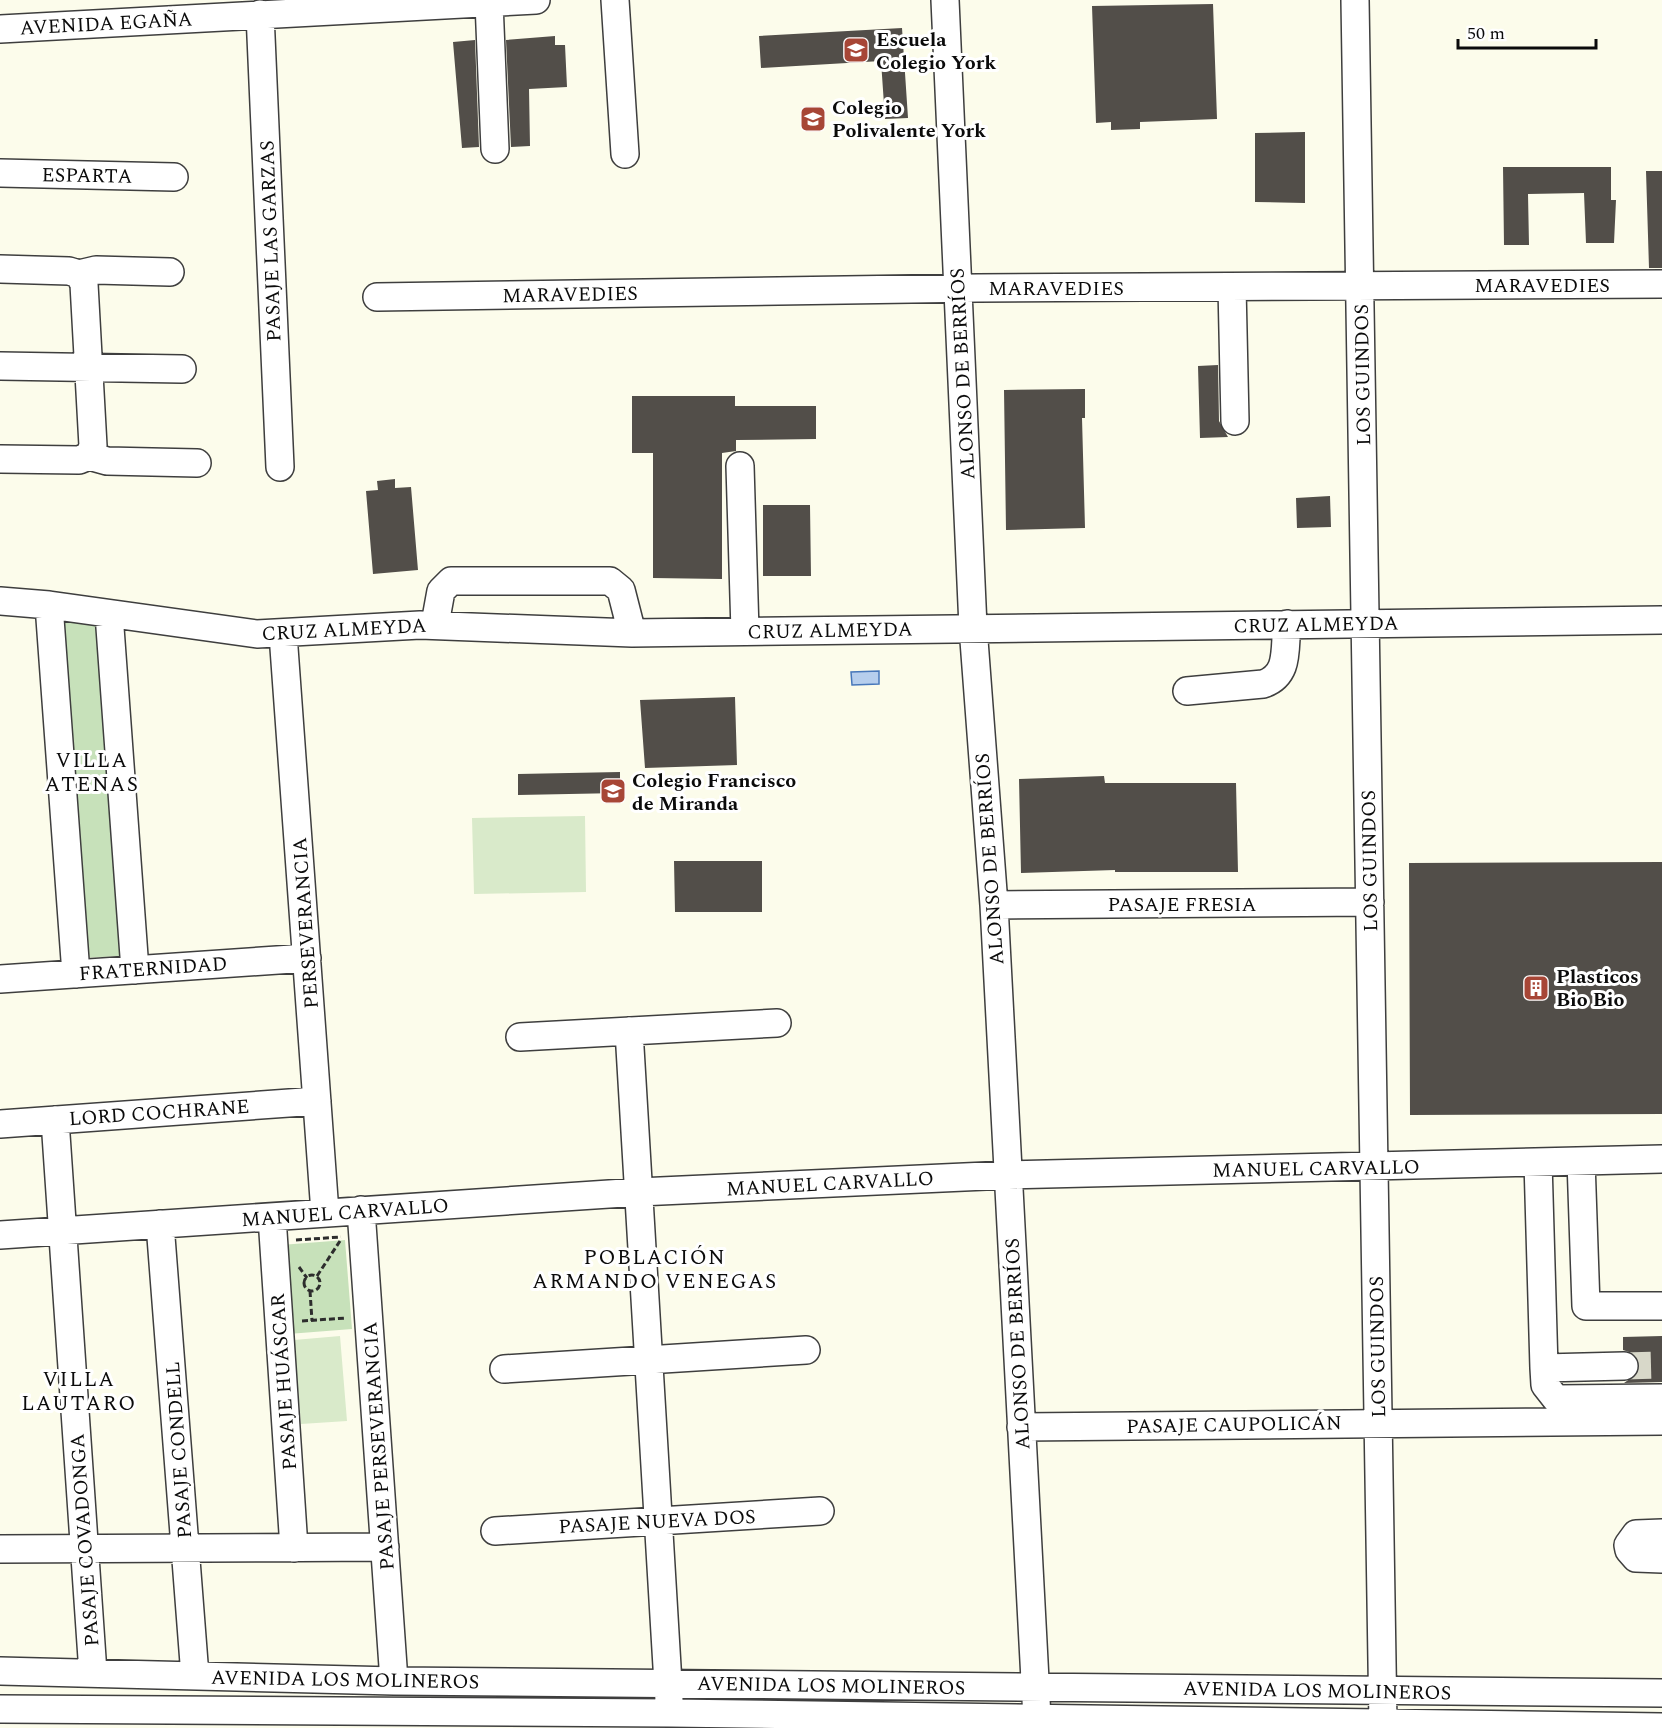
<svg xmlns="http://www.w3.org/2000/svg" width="1662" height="1728" viewBox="0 0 1662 1728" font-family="Spectral,serif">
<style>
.green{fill:#c7e1ba}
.pitch{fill:#d9eaca}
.water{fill:#b6ceed;stroke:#4777ba;stroke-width:1.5}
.building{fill:#524e49}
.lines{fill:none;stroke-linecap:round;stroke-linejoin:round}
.minor-tunnel{stroke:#d8d8c9;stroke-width:27;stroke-dasharray:27 14;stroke-linecap:butt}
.minor-casing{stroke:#3e3e3e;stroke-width:30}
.path{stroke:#2d2d2d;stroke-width:3;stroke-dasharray:6 3;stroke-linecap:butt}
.minor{stroke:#fff;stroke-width:27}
.labels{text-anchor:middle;stroke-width:6;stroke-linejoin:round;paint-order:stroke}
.street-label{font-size:20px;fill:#0b0b0b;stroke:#fff}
.poi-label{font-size:20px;font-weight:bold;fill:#0b0b0b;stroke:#fff;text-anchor:start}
.neighbourhood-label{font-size:21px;letter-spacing:1.5px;fill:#0b0b0b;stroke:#fff}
</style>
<rect width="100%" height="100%" fill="#fcfceb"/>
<path class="green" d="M60 617 100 623 121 956 83 958Z
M345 1240 352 1329 288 1334 281 1245Z"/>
<path class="pitch" d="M585 816 586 892 474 894 472 818Z
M340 1336 347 1421 301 1424 294 1340Z"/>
<path class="water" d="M879 671V684L852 685 851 672Z"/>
<path class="building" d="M1213 4 1217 119 1140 122V129L1111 130V122L1096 123 1092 6Z
M902 28 908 118 885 119 881 61 761 68 759 36Z
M555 36V45H565L567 87 529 89 530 146 511 147 506 40Z
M475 40 479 147 462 148 453 42Z
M1305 132V203L1255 202V133Z
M1503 167H1611V200H1616L1614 243H1586L1584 193 1528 194 1529 245H1504Z
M1646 171H1662V268H1649Z
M1218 365 1219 421 1228 437 1200 438 1198 366Z
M1085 389V418H1082L1085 528 1006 530 1004 390Z
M632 396H735V406H816V439L736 440V451L722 453V579L653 578V453H632Z
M395 479V488L411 487 418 570 373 574 366 491 378 490 377 481Z
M1330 496 1331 527 1297 528 1296 498Z
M763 505H810L811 576H763Z
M735 697 737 765 645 768 640 700Z
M620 772V793L518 795V774Z
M1104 776 1105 783H1236L1238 872H1115V870L1021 873 1019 779Z
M674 861H762V912H675Z
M1662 862V1114L1410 1115 1409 863Z
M1662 1336V1382L1624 1383 1637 1374 1640 1365 1632 1353 1623 1350V1337Z"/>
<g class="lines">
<path class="minor-tunnel" d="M1624 1366 1662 1365"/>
<g class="minor-casing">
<path id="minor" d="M615 0 625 154
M945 0 973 627 994 905 1037 1718
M1355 0 1383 1723
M489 2 495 149
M260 14 280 467
M0 29 536 0
M0 173 174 177
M0 269 69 271 79 274 96 270 170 272
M79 274 84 284 93 446 89 456
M1232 287 1235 421
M377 297 978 288 1662 284
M0 366 182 369
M0 459 79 460 89 456 107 461 197 463
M740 466 745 631
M0 601 49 605 257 634 420 625 632 633 1662 620
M49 605 76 974
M109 614 135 970
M435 624 441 591 451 581H610L621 590 632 633
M283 634 325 1213
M1187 691 1263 684C1290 675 1284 649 1287 624
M994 905 1370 902
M0 979 307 958
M629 1031 669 1700
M520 1037 777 1023
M55 1120 93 1673
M0 1124 317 1101
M1581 1161 1586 1306H1662
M1538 1162 1544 1368 1545 1385 1556 1399 1662 1398
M361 1210 394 1681
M272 1217 294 1548
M160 1224 195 1676
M0 1235 639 1192 1008 1175 1662 1159
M1544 1368 1624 1366
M504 1369 806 1350
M1021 1427 1662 1421
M495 1531 820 1511
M1662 1533 1636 1534 1628 1545 1629 1550 1636 1558 1662 1559
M0 1549 385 1547
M0 1671 394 1681 1662 1693
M0 1709 670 1713 1662 1727"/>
</g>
<path class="path" d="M296 1240 341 1237
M299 1267 307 1278
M304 1283a8 8 0 1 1 16 0a8 8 0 1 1-16 0Z
M317 1276 340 1241
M310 1291 312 1321
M302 1321 346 1318"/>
<use href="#minor" class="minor"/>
</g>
<defs>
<g id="school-square" transform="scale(1.35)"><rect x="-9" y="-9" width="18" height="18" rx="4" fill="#a74636" stroke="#fff"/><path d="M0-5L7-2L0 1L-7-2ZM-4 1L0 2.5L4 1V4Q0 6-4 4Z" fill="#fff"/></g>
<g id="building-square" transform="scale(1.35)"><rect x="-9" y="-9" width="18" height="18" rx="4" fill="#a74636" stroke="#fff"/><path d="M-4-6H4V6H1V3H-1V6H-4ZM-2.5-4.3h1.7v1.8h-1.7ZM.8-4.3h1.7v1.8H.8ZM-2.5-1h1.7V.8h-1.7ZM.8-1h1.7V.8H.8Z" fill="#fff"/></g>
</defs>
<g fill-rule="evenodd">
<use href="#school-square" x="856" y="50"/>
<use href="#school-square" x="813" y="119"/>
<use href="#school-square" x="613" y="791"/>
<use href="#building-square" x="1536" y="988"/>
</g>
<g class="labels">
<g class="street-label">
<text transform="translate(106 23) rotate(-3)" y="7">AVENIDA EGAÑA</text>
<text transform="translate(87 175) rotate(1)" y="7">ESPARTA</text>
<text transform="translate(270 241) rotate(-92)" y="7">PASAJE LAS GARZAS</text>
<text x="1542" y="292">MARAVEDIES</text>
<text x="1056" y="295">MARAVEDIES</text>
<text transform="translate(570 294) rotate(-1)" y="7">MARAVEDIES</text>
<text transform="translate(962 374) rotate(-93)" y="7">ALONSO DE BERRÍOS</text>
<text transform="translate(1362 375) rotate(-91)" y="7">LOS GUINDOS</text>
<text transform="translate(1316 624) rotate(-1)" y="7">CRUZ ALMEYDA</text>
<text transform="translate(344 629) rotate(-3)" y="7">CRUZ ALMEYDA</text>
<text transform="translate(830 630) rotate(-1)" y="7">CRUZ ALMEYDA</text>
<text transform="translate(989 859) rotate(-94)" y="7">ALONSO DE BERRÍOS</text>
<text transform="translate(1369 861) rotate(-91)" y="7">LOS GUINDOS</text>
<text x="1182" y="911">PASAJE FRESIA</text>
<text transform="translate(305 923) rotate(-94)" y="7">PERSEVERANCIA</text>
<text transform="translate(153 968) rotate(-4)" y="7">FRATERNIDAD</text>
<text transform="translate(159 1112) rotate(-4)" y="7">LORD COCHRANE</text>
<text transform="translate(1316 1168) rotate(-1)" y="7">MANUEL CARVALLO</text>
<text transform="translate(830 1183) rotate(-3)" y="7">MANUEL CARVALLO</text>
<text transform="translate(345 1212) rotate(-4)" y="7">MANUEL CARVALLO</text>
<text transform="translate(1017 1344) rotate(-93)" y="7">ALONSO DE BERRÍOS</text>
<text transform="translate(1377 1347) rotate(-91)" y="7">LOS GUINDOS</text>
<text transform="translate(283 1382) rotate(-94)" y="7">PASAJE HUÁSCAR</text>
<text transform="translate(1234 1424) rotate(-1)" y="7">PASAJE CAUPOLICÁN</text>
<text transform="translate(378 1446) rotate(-94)" y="7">PASAJE PERSEVERANCIA</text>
<text transform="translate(178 1450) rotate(-94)" y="7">PASAJE CONDELL</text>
<text transform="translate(657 1521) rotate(-3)" y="7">PASAJE NUEVA DOS</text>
<text transform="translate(84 1540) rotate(-94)" y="7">PASAJE COVADONGA</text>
<text transform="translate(345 1679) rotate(1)" y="7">AVENIDA LOS MOLINEROS</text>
<text transform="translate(831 1685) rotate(1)" y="7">AVENIDA LOS MOLINEROS</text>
<text transform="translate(1317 1690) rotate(1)" y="7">AVENIDA LOS MOLINEROS</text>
</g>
<g class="poi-label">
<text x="876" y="46">Escuela<tspan x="876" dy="23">Colegio York</tspan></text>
<text x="832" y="114">Colegio<tspan x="832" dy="23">Polivalente York</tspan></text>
<text x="632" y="787">Colegio Francisco<tspan x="632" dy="23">de Miranda</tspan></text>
<text x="1556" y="983">Plasticos<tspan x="1556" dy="23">Bio Bio</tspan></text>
</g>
<g class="neighbourhood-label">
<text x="92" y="767">VILLA<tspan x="92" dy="24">ATENAS</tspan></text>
<text x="655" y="1264">POBLACIÓN<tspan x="655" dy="24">ARMANDO VENEGAS</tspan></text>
<text x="79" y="1386">VILLA<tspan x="79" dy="24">LAUTARO</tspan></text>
</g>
</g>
<path d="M1458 39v9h138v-9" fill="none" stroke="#0b0b0b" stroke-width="3"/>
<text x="1467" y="39" font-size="18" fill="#0b0b0b" stroke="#ffffff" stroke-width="4.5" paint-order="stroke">50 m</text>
</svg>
